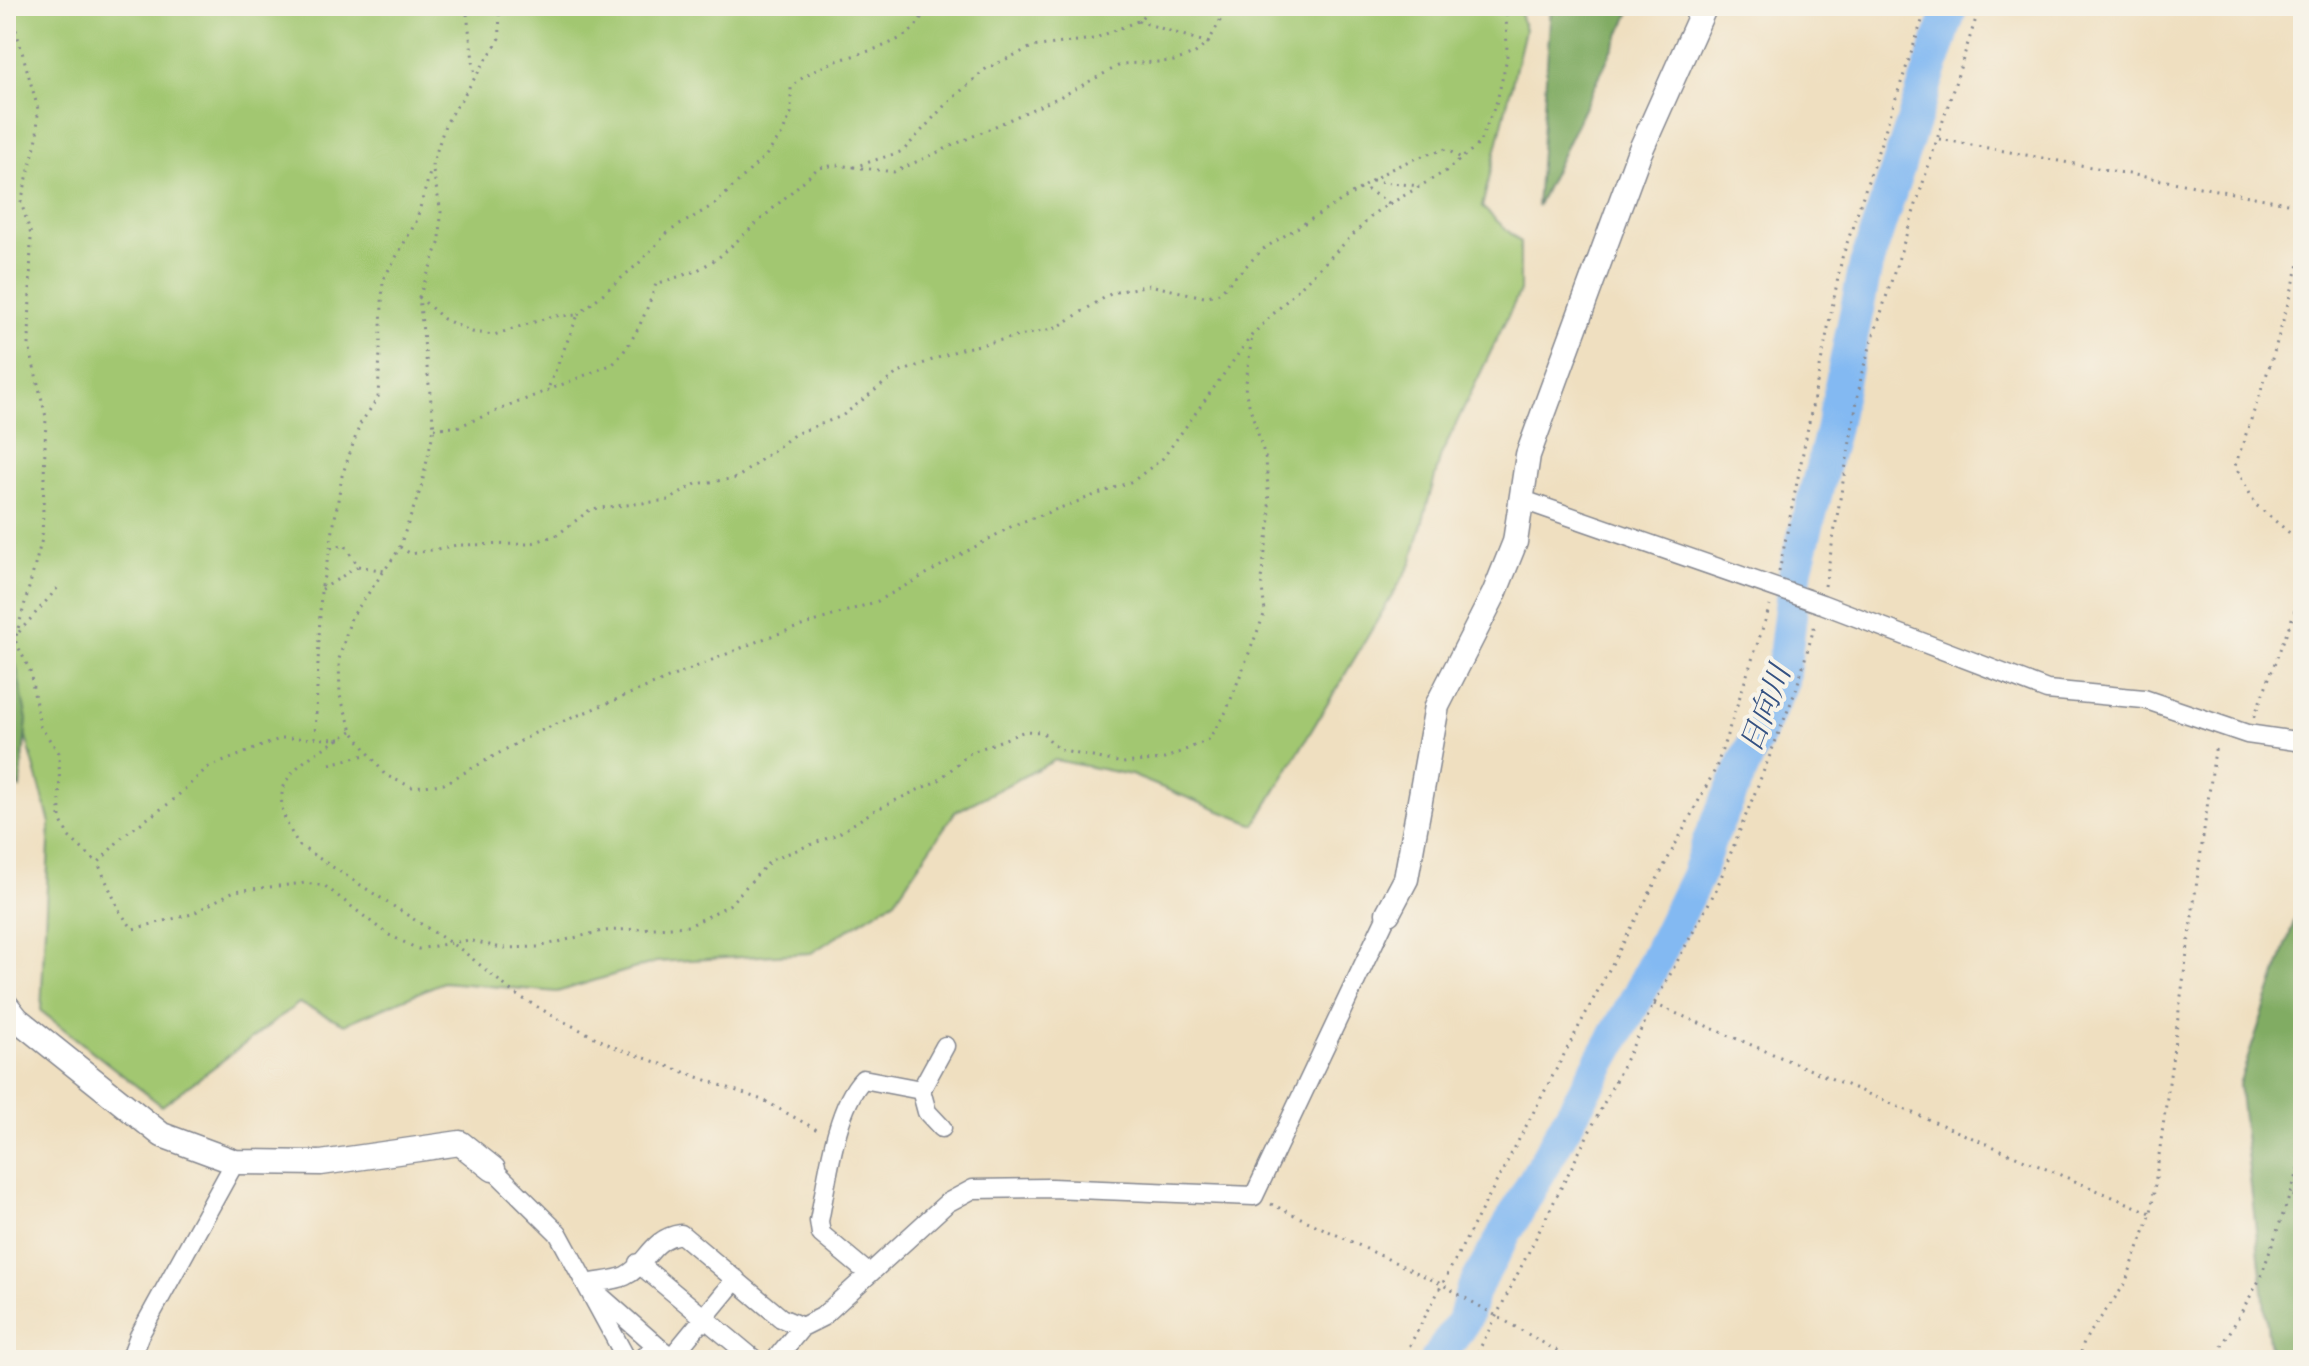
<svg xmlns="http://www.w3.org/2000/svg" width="2309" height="1366" viewBox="0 0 2309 1366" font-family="'EB Garamond','Noto Serif JP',serif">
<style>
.green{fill:#a2c771;stroke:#5e7b68;stroke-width:2}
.forest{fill:#81ac63;stroke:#4e6e60;stroke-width:2}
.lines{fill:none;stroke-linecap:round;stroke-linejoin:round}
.river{stroke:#83b9f2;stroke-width:34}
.street-casing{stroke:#85878f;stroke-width:21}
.secondary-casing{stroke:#85878f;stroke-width:27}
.path{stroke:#85878f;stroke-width:3;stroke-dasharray:2 6;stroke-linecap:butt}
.street{stroke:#fff;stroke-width:18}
.secondary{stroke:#fff;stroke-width:24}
.labels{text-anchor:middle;stroke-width:8;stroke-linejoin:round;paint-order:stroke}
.water-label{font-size:30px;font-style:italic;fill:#355283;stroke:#f7f3e8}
</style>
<rect width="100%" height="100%" fill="#f7f3e8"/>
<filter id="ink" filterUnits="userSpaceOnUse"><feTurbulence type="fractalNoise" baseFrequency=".0125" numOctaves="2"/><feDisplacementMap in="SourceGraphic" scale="16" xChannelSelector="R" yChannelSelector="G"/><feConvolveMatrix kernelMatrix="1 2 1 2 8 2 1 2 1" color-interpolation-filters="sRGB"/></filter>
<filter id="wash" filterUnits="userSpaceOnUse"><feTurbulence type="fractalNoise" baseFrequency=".006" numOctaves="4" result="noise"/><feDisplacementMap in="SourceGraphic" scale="32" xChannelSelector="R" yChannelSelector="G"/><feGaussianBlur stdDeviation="1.8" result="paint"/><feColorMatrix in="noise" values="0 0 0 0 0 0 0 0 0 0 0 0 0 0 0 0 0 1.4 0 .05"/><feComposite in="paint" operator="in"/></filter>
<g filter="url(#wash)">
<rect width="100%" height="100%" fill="#efdfc0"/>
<path class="green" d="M6 6H1518L1525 30 1482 207 1520 242V291L1441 455 1411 564 1255 825 1131 775 1055 760 955 812 895 900 811 953 656 962 557 992 443 982 345 1024 299 1003 162 1106 41 1011 50 823 6 665Z"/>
<path class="forest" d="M1551 6H1633L1537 207Z
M6 572 11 639 27 720 20 788 6 775Z
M2303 895V1360H2271L2239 1084Z"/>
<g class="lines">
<path class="river" d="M1437 1360 1465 1318 1472 1292 1639 994 1697 876 1709 841 1782 681 1796 567 1832 431 1866 265 1951 6"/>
</g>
</g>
<g filter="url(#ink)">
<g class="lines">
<g class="street-casing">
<path id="street" d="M1523 500 1822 604 2047 690 2144 699 2247 734 2303 742
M921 1090 945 1046
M493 1169 558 1233 627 1360
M638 1263 755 1360
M869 1274 821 1234 819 1221C827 1182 835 1108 863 1079L921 1090 927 1112 942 1128
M587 1284C598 1281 614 1281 625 1276 647 1266 650 1238 681 1234L781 1318 802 1327
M599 1295 657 1346
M671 1358 736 1279
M130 1360 139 1336 235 1162
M641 1360 657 1346 666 1353
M775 1360 802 1327 822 1317 947 1203 973 1189 1051 1188 1254 1196 1388 913"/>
</g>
<g class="secondary-casing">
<path id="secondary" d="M1388 913 1406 879 1437 706 1494 594 1515 542 1528 455 1638 156 1705 6
M6 1005 17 1019 162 1135 235 1162 321 1163 460 1143 493 1169"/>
</g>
<path class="path" d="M16 6 14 23 38 109 37 138 21 202 31 235 29 346 46 417 42 539 15 640 30 671 40 726 59 753 60 819 69 837 98 863
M466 6 475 76
M499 6 500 38 445 125 432 166 441 212 440 241 419 297 434 428 421 488 398 551 351 618 339 659 340 696 352 731 385 775 412 787 444 784 535 733 768 637 878 601 1014 525 1133 481 1163 458 1252 335 1376 212 1446 171 1479 144 1497 101 1507 58 1506 6
M1629 6 1681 8
M1138 21 1208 43 1194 54 1174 61 1122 64 1066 94 894 172 854 167 903 151 945 105 987 68 1032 47 1093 39 1138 21 1153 6
M1208 43 1228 6
M1939 139 2303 206
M1372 181 1420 186
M1389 203 1363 187C1387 168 1416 157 1446 149L1461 158
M2303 250 2273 356 2235 466 2256 505 2303 544
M419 297 444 319 472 332 494 335 553 316 578 315 547 391
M578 315 639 263 668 232 715 204 767 154 782 134 791 113V87C828 54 868 58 904 36 915 30 923 18 925 6
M434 428 457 427 613 364C634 343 647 311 656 284L696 271 718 258 818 168 836 165 854 167
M400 547 411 554 457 545 529 544 557 535 591 509 669 500 696 484 737 478 795 434 842 416 896 374 961 349 1056 328 1112 293 1149 285 1204 297 1219 293 1263 249 1363 187
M330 548 342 476 360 424 378 398 383 280 416 222 431 169
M358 566 385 571
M1779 572 1842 258 1927 6
M1825 586 1862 372 1980 6
M19 632 61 584
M2254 717 2303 590
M352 731C300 763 255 781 300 846L463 951 515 994 555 1017 614 1047 765 1101 819 1131
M315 738 321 590 330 548 345 545 358 566 321 590
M340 739 282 738 207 768 171 802 124 835 98 863 120 912 133 929 192 914 234 891 305 883 325 886 387 934 418 949 469 940 501 948 538 947 602 931 689 926 729 905 771 860 838 834 875 810 939 780 970 753 1025 731 1042 732 1057 748 1068 752 1123 763 1164 759 1208 740 1226 712 1265 612 1261 579 1270 519 1266 460 1245 391 1252 335
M330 764 369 754
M1654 1004 2151 1213
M2293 1195 2303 1202
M1271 1204 1441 1284 1573 1360
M1402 1360 1716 768 1770 606
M1474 1360 1654 1004 1716 890 1796 690 1816 621
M2079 1360 2084 1341 2125 1284 2151 1213 2216 743
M2214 1360 2260 1279 2303 1158"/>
<use href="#street" class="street"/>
<use href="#secondary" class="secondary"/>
</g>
</g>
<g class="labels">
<g class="water-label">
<text transform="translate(1765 709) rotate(-69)" y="10">日向川</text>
</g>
</g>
<rect width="2309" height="1366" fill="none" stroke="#f7f3e8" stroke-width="32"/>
</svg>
